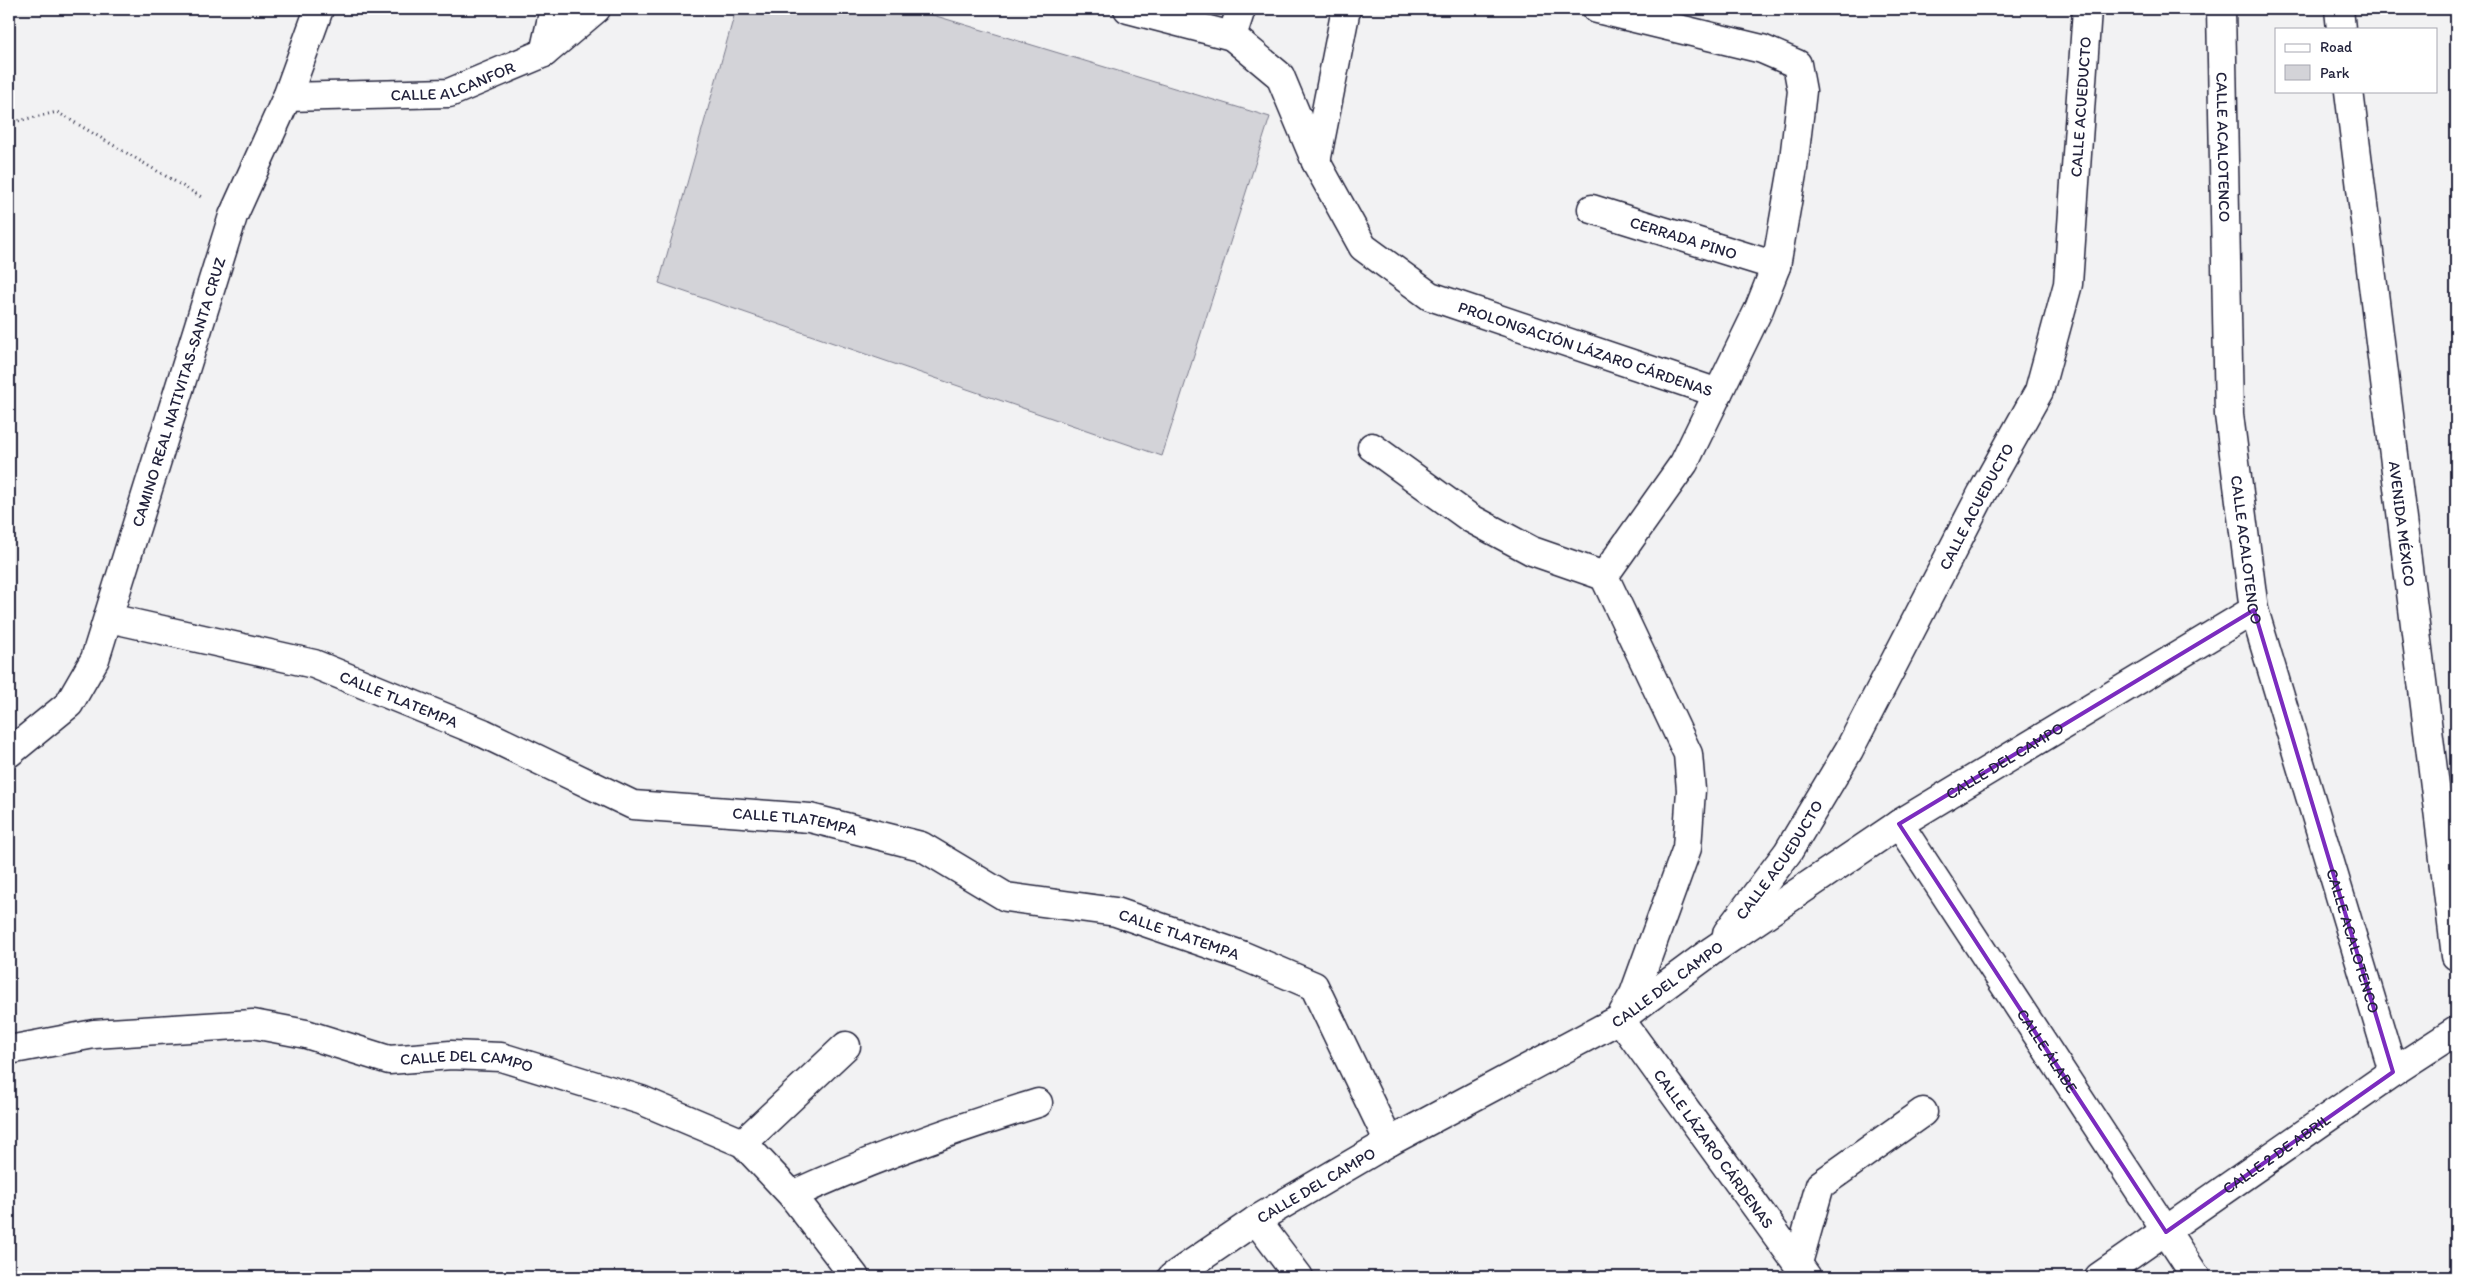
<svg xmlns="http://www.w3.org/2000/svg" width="2465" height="1286" viewBox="0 0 2465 1286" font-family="Itim,sans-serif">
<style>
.green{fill:#d3d3d8;stroke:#7a7a8a}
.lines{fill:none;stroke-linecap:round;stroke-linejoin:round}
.minor-casing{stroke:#22223b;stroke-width:31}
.major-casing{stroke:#22223b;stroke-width:31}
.path{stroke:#22223b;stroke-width:3;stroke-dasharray:1 4;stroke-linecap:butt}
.minor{stroke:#fff;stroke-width:28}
.major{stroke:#fff;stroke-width:28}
.marked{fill:none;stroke:#7b2cbf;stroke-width:4;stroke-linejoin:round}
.labels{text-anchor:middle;stroke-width:4;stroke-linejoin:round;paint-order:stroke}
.street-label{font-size:16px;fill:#22223b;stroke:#fff}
</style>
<rect width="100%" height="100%" fill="#f2f2f3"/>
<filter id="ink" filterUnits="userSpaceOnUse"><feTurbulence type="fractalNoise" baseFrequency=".02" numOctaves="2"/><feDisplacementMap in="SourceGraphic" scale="10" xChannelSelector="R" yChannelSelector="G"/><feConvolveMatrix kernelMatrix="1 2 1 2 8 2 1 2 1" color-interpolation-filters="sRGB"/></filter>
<g filter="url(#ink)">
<path class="green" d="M736 9H913L1270 117 1162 456 659 283Z"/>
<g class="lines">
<g class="minor-casing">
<g id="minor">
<path d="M1128 9 1232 36 1241 9"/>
<path d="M1597 9 1762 49 1797 64 1802 91 1793 168 1776 266 1759 309 1684 463 1604 576 1688 754 1691 790 1687 848 1634 994 1623 1013"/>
<path id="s1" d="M2221 9 2229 415 2254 610 2393 1072"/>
<path id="s2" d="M1232 36 1280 76 1316 162 1363 247 1430 296 1718 393"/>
<path d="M544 53 554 9"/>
<path id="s3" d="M287 97 449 93 544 53 596 9"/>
<path d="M1316 162 1346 9"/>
<path id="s4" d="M1592 209 1776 266"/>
<path d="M1372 447 1470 518 1532 551 1604 576"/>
<path id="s5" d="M109 618 314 664 483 733 633 805 810 818 921 846 1006 897 1116 912 1241 955 1314 986 1389 1142"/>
<path id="s6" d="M9 753 69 704 95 659 233 216 287 97 319 9"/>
<path id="s7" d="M1899 824 2196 1277"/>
<path id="s8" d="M1727 933 1788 852 1849 750 1982 493 2039 391 2068 284 2087 9"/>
<path id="s9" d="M1620 1019 1807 1277"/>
<path id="s10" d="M9 1050 94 1034 253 1024 306 1034 389 1060 451 1055 501 1057 641 1100 743 1143 792 1195 855 1277"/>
<path d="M743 1143 846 1046"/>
<path d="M792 1195C872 1158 954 1129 1038 1103"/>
<path d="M1256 1220 1299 1277"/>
<path d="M1798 1263 1820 1185 1923 1112"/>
<path id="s11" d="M1172 1277 1256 1220 1389 1142 1620 1019 1713 950 1899 824 2254 610"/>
<path id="s12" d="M2099 1277 2393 1072 2456 1031"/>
</g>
</g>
<g class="major-casing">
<g id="major">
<path d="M2339 9 2341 29"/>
<path id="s13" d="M2349 91 2456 956"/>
</g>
</g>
<path class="path" d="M9 123 57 112 203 198"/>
<use href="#minor" class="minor"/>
<use href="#major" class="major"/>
</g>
</g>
<path class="marked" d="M2254 610 2393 1072 2166 1232 1899 824Z"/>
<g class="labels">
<g class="street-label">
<text dy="6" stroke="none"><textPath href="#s3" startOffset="168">CALLE ALCANFOR</textPath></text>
<text dy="6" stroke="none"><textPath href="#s8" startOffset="915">CALLE ACUEDUCTO</textPath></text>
<text dy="6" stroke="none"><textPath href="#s1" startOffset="138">CALLE ACALOTENCO</textPath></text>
<text dy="6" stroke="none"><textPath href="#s4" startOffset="96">CERRADA PINO</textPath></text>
<text dy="6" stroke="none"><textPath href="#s2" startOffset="500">PROLONGACIÓN LÁZARO CÁRDENAS</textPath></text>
<text dy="6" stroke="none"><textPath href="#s6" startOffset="409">CAMINO REAL NATIVITAS-SANTA CRUZ</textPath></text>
<text dy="6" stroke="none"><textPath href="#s8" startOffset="495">CALLE ACUEDUCTO</textPath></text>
<text dy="6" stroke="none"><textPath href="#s13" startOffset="436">AVENIDA MÉXICO</textPath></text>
<text dy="6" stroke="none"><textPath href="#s1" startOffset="542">CALLE ACALOTENCO</textPath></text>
<text dy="6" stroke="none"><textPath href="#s5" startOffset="302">CALLE TLATEMPA</textPath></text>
<text dy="6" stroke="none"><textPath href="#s11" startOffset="981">CALLE DEL CAMPO</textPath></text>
<text dy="6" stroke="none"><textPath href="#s5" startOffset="722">CALLE TLATEMPA</textPath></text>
<text dy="6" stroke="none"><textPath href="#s8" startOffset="90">CALLE ACUEDUCTO</textPath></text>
<text dy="6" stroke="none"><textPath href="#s5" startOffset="1128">CALLE TLATEMPA</textPath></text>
<text dy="6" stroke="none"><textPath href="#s1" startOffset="948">CALLE ACALOTENCO</textPath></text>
<text dy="6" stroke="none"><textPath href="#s11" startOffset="576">CALLE DEL CAMPO</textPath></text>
<text dy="6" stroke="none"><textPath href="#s7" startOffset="271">CALLE ÁLABE</textPath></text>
<text dy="6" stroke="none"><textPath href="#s10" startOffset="465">CALLE DEL CAMPO</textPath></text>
<text dy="6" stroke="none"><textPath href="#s9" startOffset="160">CALLE LÁZARO CÁRDENAS</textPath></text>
<text dy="6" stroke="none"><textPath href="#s12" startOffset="216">CALLE 2 DE ABRIL</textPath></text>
<text dy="6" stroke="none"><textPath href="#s11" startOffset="171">CALLE DEL CAMPO</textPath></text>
</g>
</g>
<rect width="2465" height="1286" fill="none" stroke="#fff" stroke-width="30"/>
<rect x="15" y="15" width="2435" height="1256" fill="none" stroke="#22223b" stroke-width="2" filter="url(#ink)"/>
<rect x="2275" y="28" width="162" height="65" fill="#ffffff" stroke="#a7a7b1"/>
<rect x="2285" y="44" width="25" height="8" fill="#ffffff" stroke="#a7a7b1"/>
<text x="2320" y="52" font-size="15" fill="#22223b">Road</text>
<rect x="2285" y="65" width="25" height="15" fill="#d3d3d8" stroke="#a7a7b1"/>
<text x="2320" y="78" font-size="15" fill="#22223b">Park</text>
</svg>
